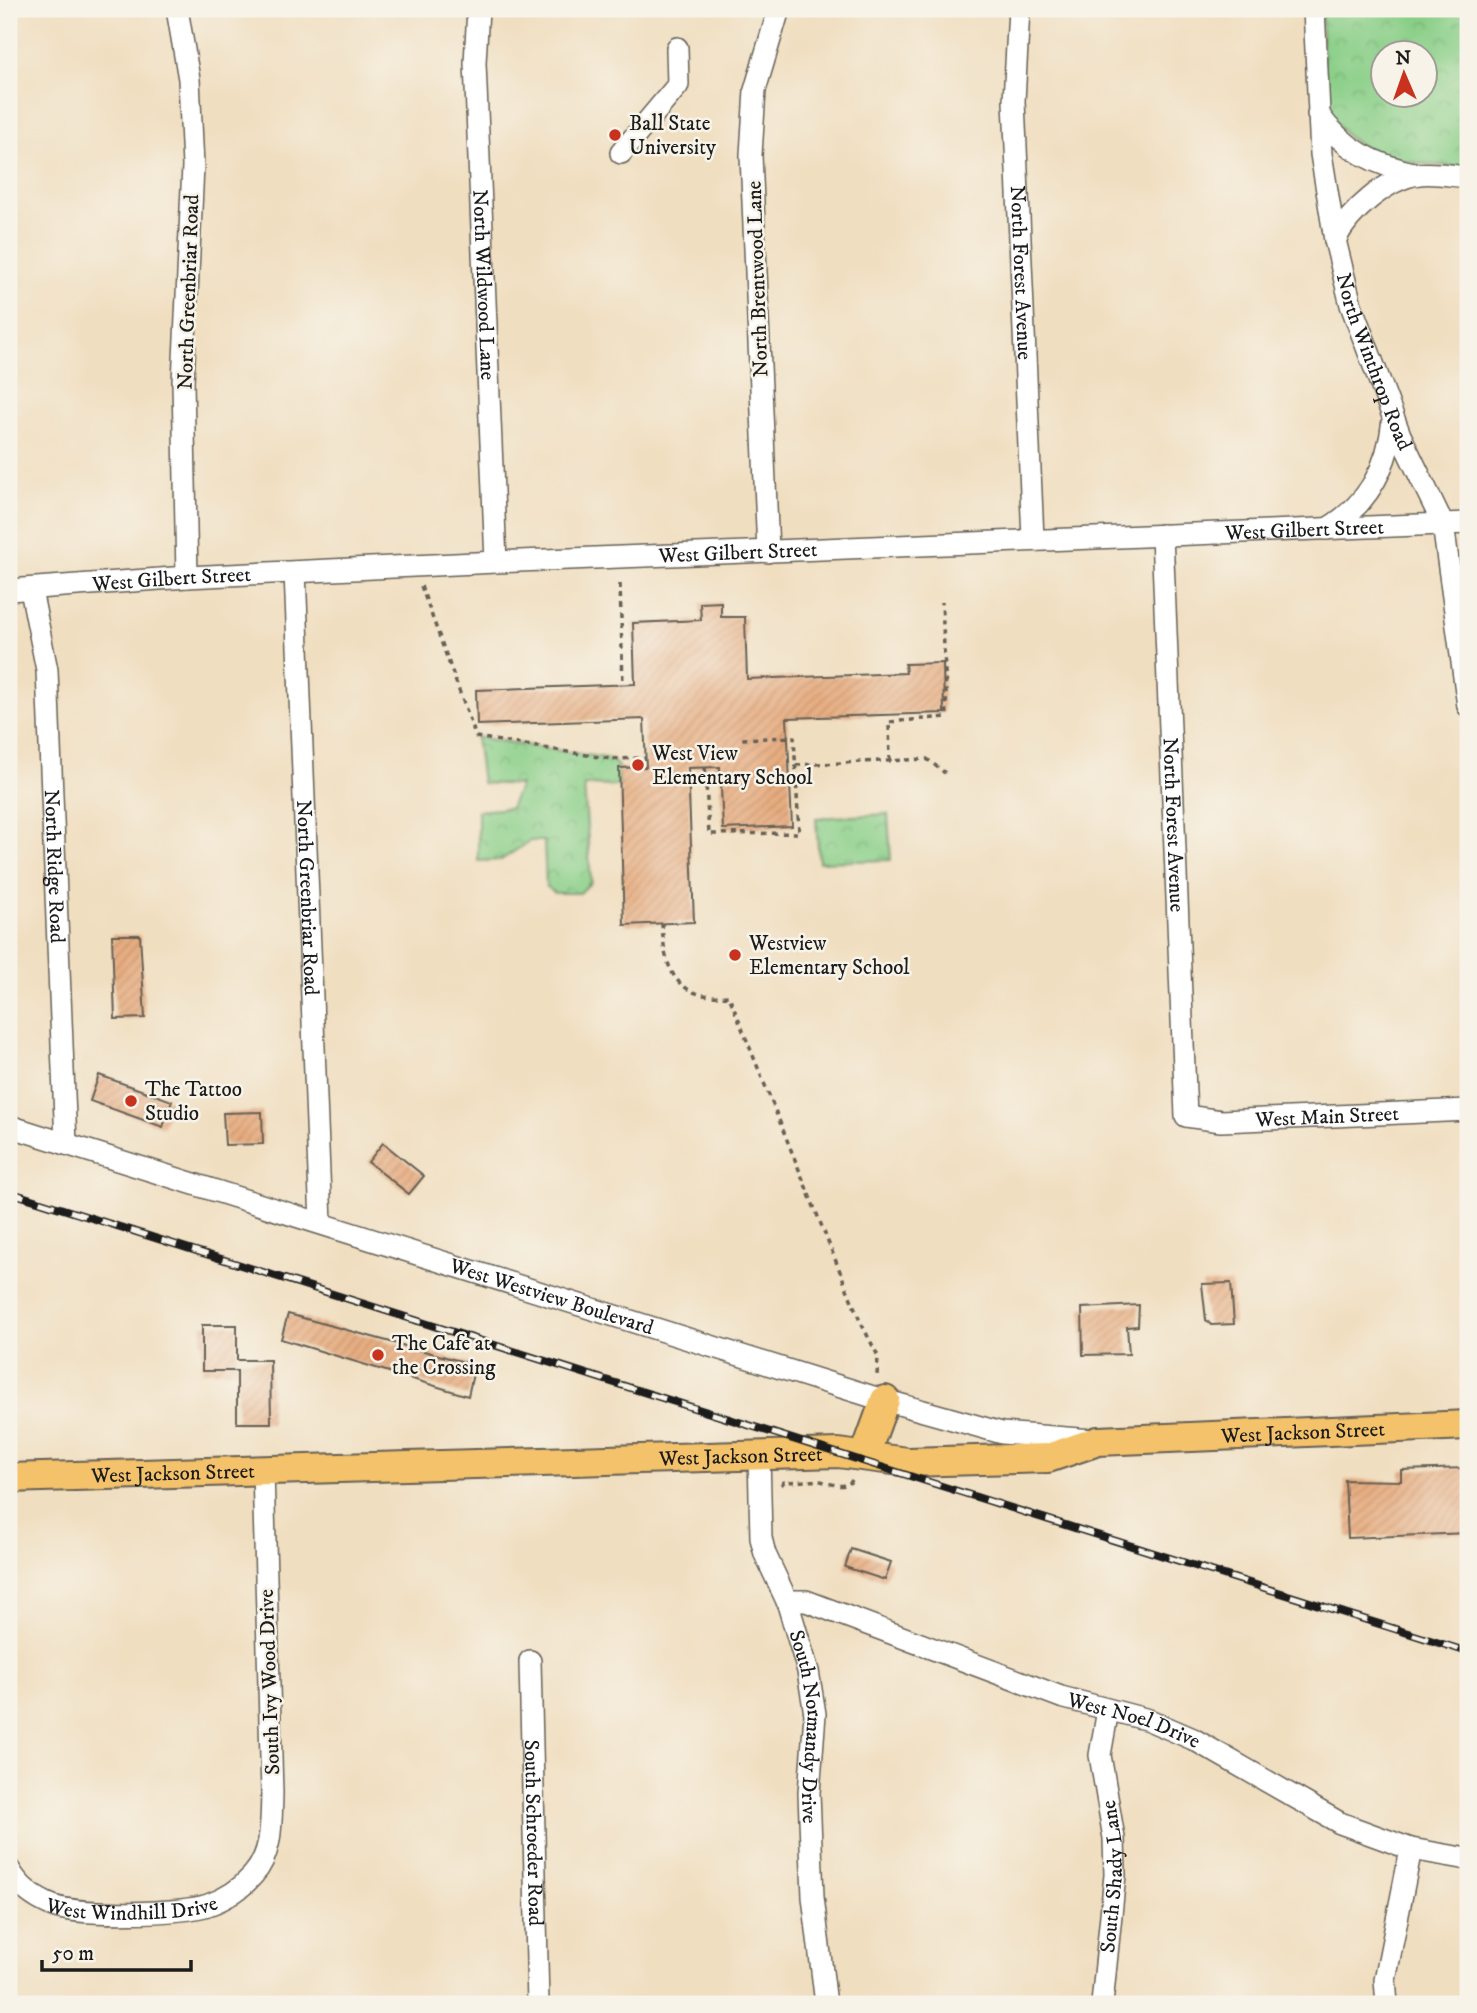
<svg xmlns="http://www.w3.org/2000/svg" width="1477" height="2013" viewBox="0 0 1477 2013" font-family="'IM FELL DW Pica',serif">
<style>
.park{fill:url(#park-crowns);stroke:#537652;stroke-width:2;fill-rule:evenodd}
.building{fill:url(#building-hatch)}
.lines{fill:none;stroke-linecap:round;stroke-linejoin:round}
.minor-casing{stroke:#666055;stroke-width:24}
.major-casing{stroke:#666055;stroke-width:32}
.path{stroke:#666055;stroke-width:3.5;stroke-dasharray:5 5;stroke-linecap:butt}
.minor{stroke:#fff;stroke-width:21}
.major{stroke:#f4c26a;stroke-width:28}
.rail-casing{stroke:#1c1c1c;stroke-width:8}
.rail{stroke:#f7f3e8;stroke-width:5;stroke-dasharray:16;stroke-linecap:butt}
.poi-dot{fill:#c8321e;stroke:#f7f3e8;stroke-width:2.5}
.labels{text-anchor:middle;stroke-width:5;stroke-linejoin:round;paint-order:stroke}
.poi-label{font-size:21px;fill:#1c1c1c;stroke:#f7f3e8;text-anchor:start}
.street-label{font-size:21px;fill:#1c1c1c;stroke:#f7f3e8}
</style>
<defs>
<pattern id="park-crowns" width="20" height="18" patternUnits="userSpaceOnUse" patternTransform="scale(1.75)"><rect width="20" height="18" fill="#8acf88"/><path d="M2 6a3 3 0 1 1 6 0M12 15a3 3 0 1 1 6 0" fill="none" stroke="#76b175"/></pattern>
<pattern id="building-hatch" width="6" height="6" patternUnits="userSpaceOnUse" patternTransform="scale(1.75)"><rect width="6" height="6" fill="#e7ad81"/><path d="M-1 1l2-2M0 6l6-6M5 7l2-2" fill="none" stroke="#c6946f"/></pattern>
</defs>
<rect width="100%" height="100%" fill="#f7f3e8"/>
<filter id="ink" filterUnits="userSpaceOnUse"><feTurbulence type="fractalNoise" baseFrequency=".0143" numOctaves="2"/><feDisplacementMap in="SourceGraphic" scale="14" xChannelSelector="R" yChannelSelector="G"/><feConvolveMatrix kernelMatrix="1 2 1 2 8 2 1 2 1" color-interpolation-filters="sRGB"/></filter>
<filter id="wash" filterUnits="userSpaceOnUse"><feTurbulence type="fractalNoise" baseFrequency=".00686" numOctaves="4" result="noise"/><feDisplacementMap in="SourceGraphic" scale="28" xChannelSelector="R" yChannelSelector="G"/><feGaussianBlur stdDeviation="1.57" result="paint"/><feColorMatrix in="noise" values="0 0 0 0 0 0 0 0 0 0 0 0 0 0 0 0 0 1.4 0 .05"/><feComposite in="paint" operator="in"/></filter>
<g filter="url(#wash)">
<rect width="100%" height="100%" fill="#f0dec0"/>
<path class="park" d="M1321 9H1468V168C1421 164 1353 163 1329 111 1323 98 1322 28 1321 9ZM1382 52H1424V94H1382Z
M476 737 611 759 619 768V786L584 785 591 882 580 893H555L546 886 544 841H530L501 860 478 861V811L510 808 520 785 482 783Z
M888 814 891 860 819 862 816 818Z"/>
<g id="blocks">
<path class="building" d="M721 602V617H745L747 679 906 673 905 664 943 663 944 713 787 718 792 826 723 829 720 767 688 768 694 922 624 925 619 768 646 767 644 719 477 725 476 690 635 684 633 623 701 620 700 603Z
M112 935H140L145 1018 115 1019Z
M99 1075 172 1101 163 1127 90 1101Z
M262 1112 263 1144 225 1145 223 1113Z
M383 1143 424 1176 409 1194 368 1162Z
M1231 1283 1234 1324 1211 1325 1206 1320 1202 1284Z
M1139 1305 1138 1326 1127 1327 1129 1354 1083 1355 1082 1308Z
M288 1314 475 1365 468 1396 281 1339Z
M202 1325H237V1360H270L271 1423H237V1371H202Z
M1467 1468 1468 1533 1348 1538 1345 1480 1401 1481V1470Z
M851 1549 891 1562 885 1580 845 1567Z"/>
</g>
</g>
<g filter="url(#ink)">
<use href="#blocks" fill-opacity="0" stroke="#666055" stroke-width="2"/>
<g class="lines">
<g class="minor-casing">
<g id="minor">
<path d="M177 9 189 79 193 166 183 382 187 577"/>
<path id="s1" d="M478 9 475 63 496 562"/>
<path id="s2" d="M1019 9 1014 101 1033 539"/>
<path id="s3" d="M1314 9 1321 154 1335 240 1351 305 1400 435 1443 524 1468 706"/>
<path d="M1318 114C1344 150 1375 165 1418 174"/>
<path d="M621 153 678 85 677 48"/>
<path d="M1335 240C1349 212 1387 178 1419 174 1434 172 1453 176 1468 177"/>
<path d="M1327 529C1369 504 1388 467 1393 420"/>
<path id="s4" d="M1162 535 1186 1116 1221 1121 1468 1110"/>
<path d="M768 552 751 155 755 90 779 9"/>
<path id="s5" d="M295 572 321 1223"/>
<path id="s6" d="M9 590 187 577 496 562 1468 523"/>
<path id="s7" d="M31 590 47 670 66 1144"/>
<path id="s8" d="M9 1126 870 1396 1002 1433 1093 1440"/>
<path id="s9" d="M759 1455 761 1538 765 1554 787 1601 808 1671 815 1714 809 1793 813 1897 826 2004"/>
<path id="s10" d="M787 1601H806L1061 1697 1149 1720 1193 1739 1340 1823 1411 1849 1468 1859"/>
<path id="s11" d="M530 1661 538 2004"/>
<path id="s12" d="M9 1869C19 1887 33 1898 53 1906 79 1916 182 1914 208 1905 225 1899 241 1889 253 1875 273 1853 271 1821 272 1793L263 1470"/>
<path id="s13" d="M1102 2004 1115 1875 1114 1838 1100 1755 1108 1710"/>
<path d="M1387 2004 1385 1980 1411 1849"/>
</g>
</g>
<g class="major-casing">
<g id="major">
<path d="M865 1455 885 1400"/>
<path id="s14" d="M9 1478 838 1453 908 1462 1048 1458 1098 1441 1468 1425"/>
</g>
</g>
<path class="path" d="M620 584 623 685
M421 586 476 737 611 759 645 758
M890 761 889 722 947 717 942 602
M796 765 927 759 945 773
M705 767 709 834 799 833 794 737 740 739
M662 923C664 971 676 1000 729 996L860 1321 878 1356 877 1376
M781 1485 784 1482C795 1482 807 1480 819 1481 831 1482 846 1493 854 1477"/>
<use href="#minor" class="minor"/>
<use href="#major" class="major"/>
<g class="rail-casing">
<path id="rail" d="M9 1192 1468 1652"/>
</g>
<use href="#rail" class="rail"/>
</g>
</g>
<g class="poi-dot">
<circle cx="615" cy="135" r="7"/>
<circle cx="638" cy="765" r="7"/>
<circle cx="735" cy="955" r="7"/>
<circle cx="131" cy="1101" r="7"/>
<circle cx="378" cy="1355" r="7"/>
</g>
<g class="labels">
<g class="poi-label">
<text x="629" y="130">Ball State<tspan x="629" dy="24">University</tspan></text>
<text x="652" y="760">West View<tspan x="652" dy="24">Elementary School</tspan></text>
<text x="749" y="950">Westview<tspan x="749" dy="24">Elementary School</tspan></text>
<text x="145" y="1096">The Tattoo<tspan x="145" dy="24">Studio</tspan></text>
<text x="392" y="1350">The Cafe at<tspan x="392" dy="24">the Crossing</tspan></text>
</g>
<g class="street-label">
<text dy="7" stroke="none"><textPath href="#s2" startOffset="264">North Forest Avenue</textPath></text>
<text transform="translate(757 279) rotate(-92)" y="7">North Brentwood Lane</text>
<text dy="7" stroke="none"><textPath href="#s1" startOffset="276">North Wildwood Lane</textPath></text>
<text transform="translate(188 292) rotate(-88)" y="7">North Greenbriar Road</text>
<text dy="7" stroke="none"><textPath href="#s3" startOffset="360">North Winthrop Road</textPath></text>
<text dy="7" stroke="none"><textPath href="#s6" startOffset="1297">West Gilbert Street</textPath></text>
<text dy="7" stroke="none"><textPath href="#s6" startOffset="730">West Gilbert Street</textPath></text>
<text dy="7" stroke="none"><textPath href="#s6" startOffset="163">West Gilbert Street</textPath></text>
<text dy="7" stroke="none"><textPath href="#s4" startOffset="290">North Forest Avenue</textPath></text>
<text dy="7" stroke="none"><textPath href="#s7" startOffset="278">North Ridge Road</textPath></text>
<text dy="7" stroke="none"><textPath href="#s5" startOffset="326">North Greenbriar Road</textPath></text>
<text dy="7" stroke="none"><textPath href="#s4" startOffset="723">West Main Street</textPath></text>
<text dy="7" stroke="none"><textPath href="#s8" startOffset="569">West Westview Boulevard</textPath></text>
<text dy="7" stroke="none"><textPath href="#s14" startOffset="1298">West Jackson Street</textPath></text>
<text dy="7" stroke="none"><textPath href="#s14" startOffset="732">West Jackson Street</textPath></text>
<text dy="7" stroke="none"><textPath href="#s14" startOffset="164">West Jackson Street</textPath></text>
<text transform="translate(269 1682) rotate(-92)" y="7">South Ivy Wood Drive</text>
<text dy="7" stroke="none"><textPath href="#s10" startOffset="368">West Noel Drive</textPath></text>
<text dy="7" stroke="none"><textPath href="#s9" startOffset="280">South Normandy Drive</textPath></text>
<text dy="7" stroke="none"><textPath href="#s11" startOffset="172">South Schroeder Road</textPath></text>
<text dy="7" stroke="none"><textPath href="#s13" startOffset="128">South Shady Lane</textPath></text>
<text dy="7" stroke="none"><textPath href="#s12" startOffset="138">West Windhill Drive</textPath></text>
</g>
</g>
<rect width="1477" height="2013" fill="none" stroke="#f7f3e8" stroke-width="35"/>
<g transform="translate(1404 74) rotate(358)"><circle r="33" fill="#f7f3e8" stroke="#9f9d96" stroke-width="2"/>
<path d="M0-5L12 26L0 18L-12 26Z" fill="#c8321e"/>
<text y="-10" font-size="19" font-weight="bold" text-anchor="middle" fill="#1c1c1c">N</text>
</g>
<path d="M42 1960v10h149v-10" fill="none" stroke="#1c1c1c" stroke-width="3.5"/>
<text x="52" y="1960" font-size="21" fill="#1c1c1c" stroke="#f7f3e8" stroke-width="5" paint-order="stroke">50 m</text>
</svg>
